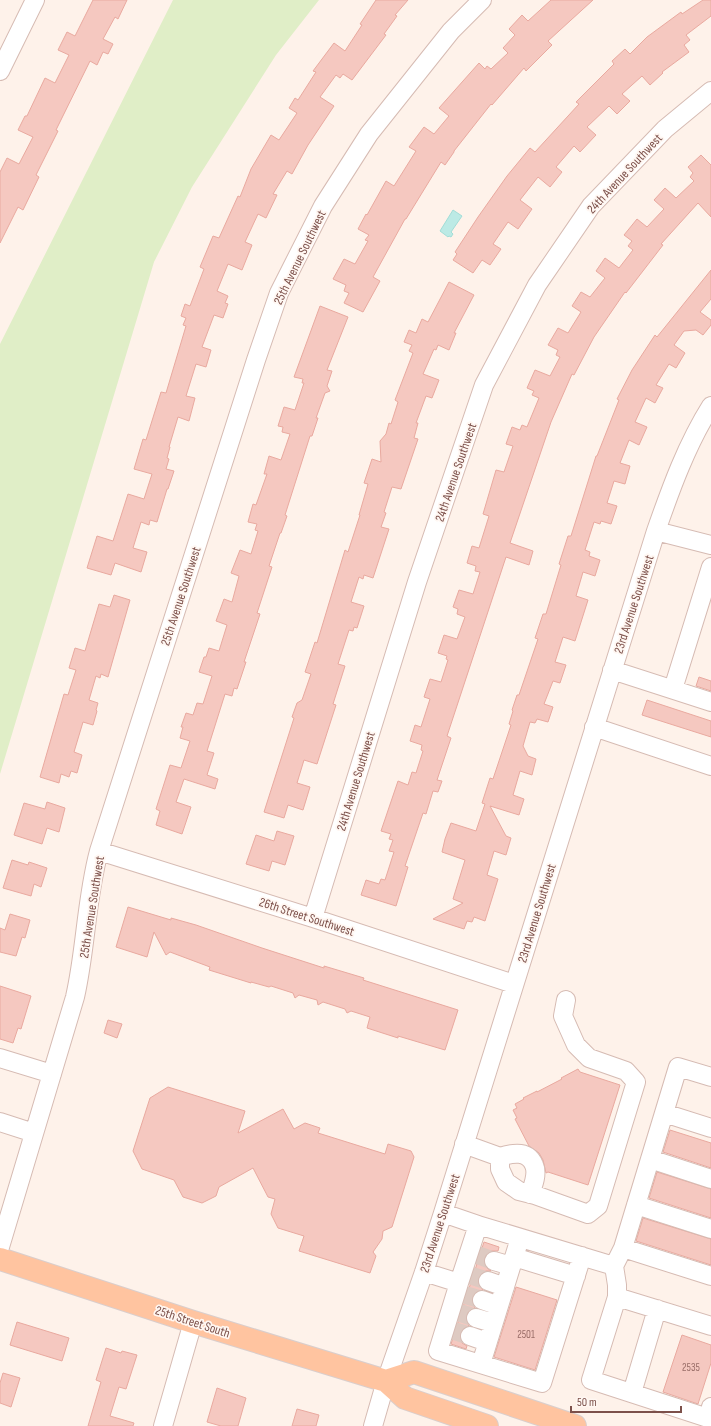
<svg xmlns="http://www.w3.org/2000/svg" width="711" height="1426" viewBox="0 0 711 1426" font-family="'Sofia Sans Condensed',sans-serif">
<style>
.green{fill:#e0eec7}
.water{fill:#bceae5;stroke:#a2ddd7}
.building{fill:#f5c8c0;stroke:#e9a99f}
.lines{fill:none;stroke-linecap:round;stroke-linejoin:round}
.minor-tunnel{stroke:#decac2;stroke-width:18;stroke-dasharray:18 9;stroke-linecap:butt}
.minor-casing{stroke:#d6bbb3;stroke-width:20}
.major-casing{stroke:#dacecc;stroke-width:24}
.minor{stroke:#fff;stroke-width:18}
.major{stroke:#ffc4a0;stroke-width:22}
.labels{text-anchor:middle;stroke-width:3.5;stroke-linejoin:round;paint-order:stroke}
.number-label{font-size:11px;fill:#9a6e68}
.street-label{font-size:13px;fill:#7c504a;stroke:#fff7f2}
</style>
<rect width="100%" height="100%" fill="#fef2ea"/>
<path class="green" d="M173 0H319L276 55 192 187 154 262 0 774V344Z"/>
<path class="water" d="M453 210 462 216 451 232 453 234 451 237 449 236 448 237 440 231Z"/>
<path class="building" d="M93 0H127L118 19 115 17 103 39 113 44 108 54 103 52 97 65 90 61 56 130 58 131 36 175 39 177 23 210 18 207 0 243V172L7 158 19 164 33 137 18 130 25 116H27L45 78 55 83 69 55 58 50 67 32 75 36Z
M376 0H408L395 15 397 16 384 34 386 35 352 80 343 74 340 78 336 75 320 97 334 106 308 145 292 174 287 171 273 194 277 195 266 218 258 214 245 242 252 245 242 270 228 264 217 291 228 296 225 303 228 304 223 318 214 315 202 347 211 350 206 367 196 364 186 396 195 398 189 421 178 417 169 447H170L167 458 169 459 166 469 174 471 168 489H167L157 522 150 520 149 525 141 522 133 548 147 552 141 572 115 563 111 575 87 568 97 536 113 541 128 494 144 499 152 474 134 469 143 439 146 440 161 392 166 393 186 326 183 325 186 318 181 316 185 304 190 306 204 269 200 267 213 236 219 238 238 196 240 197 251 169 271 135 279 140 297 113 289 108 295 98 298 100 316 72 313 71 334 43 345 51 362 25 360 24Z
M551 0H593L548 41 552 45 526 71 524 68 492 105 491 104 454 151V152L445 165 441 162 406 219H405L373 277 380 281 363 312 344 303 349 293 344 291 346 285 333 279 344 259 355 264 368 241 365 240 369 235 358 229 366 214 367 215 386 181 394 186 416 151 409 147 424 127 434 134 449 116 439 108 479 63 485 69 487 66 491 69 508 53 503 48 515 35 509 29 522 15 528 21Z
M703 0H711V16L686 35 690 40 684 45 689 52 662 72 663 73 650 85 642 76 622 94 630 101 617 114 609 106 587 127 596 135 580 152 574 146 556 167 562 172 550 187 538 177 520 200 532 209 518 229 508 222 493 244 501 249 490 265 482 260 473 273 453 260 457 254 455 252 478 217 507 176 530 148 535 152 579 104 576 102 614 64 612 61 625 49 630 54 647 37 681 12 682 14Z
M701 155 711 165V217L698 203 661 244 663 245 626 293 625 292 594 337 574 375 572 374 551 422 510 543 533 551 529 565 506 557 447 736 451 738 437 780 442 781 438 792 433 791 426 814 423 813 405 866 408 867 396 906 361 895 366 880 379 884 381 879 385 880 394 852 389 851 393 840 389 839 391 834 381 831 398 781 408 785 412 772 416 773 423 751 421 750 422 745 410 741 415 725 421 727 430 699 424 697 430 679 441 682 448 660 446 659 447 656 438 653 444 635 457 639 465 617 457 614 458 609 453 607 459 590 473 594 480 572 475 571 476 566 467 563 472 546 479 548 489 516 483 514 496 470 504 472 513 446 506 444 512 427 520 430 522 425 527 427 539 398 532 395 534 391 527 388 535 370 550 376 560 357 556 355 558 350 548 345 558 328 568 333 581 312 572 306 581 292 590 297 605 278 596 271 605 258 619 268 633 250 628 246 632 241 624 235 637 219 647 227 664 209 654 200 665 188 676 198 694 181 690 177 693 173 688 167Z
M711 270V299L700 312 711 320V325L703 335 696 330 684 331 674 345 685 353 676 368 669 364 656 385 663 388 655 403 646 398 635 422 647 427 639 445 629 440 620 463 630 466 625 484 614 481 607 503 617 506 611 524 601 521 600 524 594 522 585 550 590 552 589 556 600 560 595 576 583 572 576 596 588 600 575 641 563 637 555 662 566 665 560 683 553 681 544 704 553 707 548 722 537 719 535 723 530 722 523 746 528 756 536 759 532 775 520 771 513 795 524 799 519 815 490 806 506 836 511 838 506 855 494 851 487 875 498 879 485 921 474 917 472 922 467 921 464 929 433 919 463 903 453 899 465 860 442 852 445 839 451 823 476 831 485 804 482 803 490 778 493 779 511 725 509 724 513 711 512 710 517 695H519L538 639 535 638 543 614H546L561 565 559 564 568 536H571L596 456H597L619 400 617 399 632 370 655 335 657 337Z
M449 282 474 295 454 333H456L449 350 438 345 436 350 434 349 423 374 439 380 432 398 426 396 416 423H418L414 438 418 439 401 489 392 487 384 512 386 513 381 527 389 529 373 578 364 575 363 579 359 577 351 602 364 606 357 628 354 627 353 631 349 630 338 664 345 666 333 704 336 705 317 764 304 760 297 783 310 787 303 810 288 805 284 818 264 812 294 718 292 717 297 703 302 700 311 674 305 672 315 642 317 643 345 550 348 552 360 515H359L368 484 364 483 372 459 381 462 380 441 386 434 389 423 391 424 398 402 395 400 413 353 409 351 412 345 404 342 409 330 416 333 422 319 428 322Z
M320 306 348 317 327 370 332 371 327 386 330 391 325 393 316 418H318L312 436H310L285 515 287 516 281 533H280L269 566 272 567 257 613 260 614 244 662H246L237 689 234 688 232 696 225 694 207 751 214 753 207 775 218 779 215 789 184 779 176 802 191 807 182 834 156 825 160 811 156 809 170 765 181 768 190 741 180 738 183 727H181L186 713 193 715 197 703 203 704 212 676 199 672 204 657H206L209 648 219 651 227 625 216 621 224 599 232 602 239 576 231 573 240 550 251 554 258 531 255 530 257 524 248 522 253 504 256 505 267 474H264L269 456 281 460 290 434 282 432 283 427 278 426 284 407 295 410 304 383H302L303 379 294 377Z
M114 595 130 600 108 677 101 674 100 678 96 676 89 700 98 703 96 710 97 711 93 725 83 722 74 752 82 755 77 773 71 771 69 777 61 774 59 783 40 777 64 694 68 695 76 670 69 668 75 648 85 651 99 604 110 607Z
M699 677 711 681V691L696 686Z
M647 700 711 721V737L642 715Z
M47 802 65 808 59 832 47 828 42 844 14 835 24 803 45 809Z
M277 831 294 836 285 865 272 861 269 871 246 864 256 835 274 841Z
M12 860 28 865 29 862 47 868 41 887 34 884 31 896 3 888Z
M128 907 171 920V918L196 925 262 948 324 968V966L364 978 363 980 458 1010 445 1050 398 1036V1038L367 1028 370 1017 351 1011 347 1013 345 1009 323 1002 318 1005 317 1000 299 995 295 998 293 993 271 986 269 987 251 982V983L209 970 210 967 170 952 166 955 154 932 147 957 116 947Z
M10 914 30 920 25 938 22 937 16 956 0 952V928L5 930Z
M0 986 31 996 21 1029 18 1028 13 1043 0 1039Z
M108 1020 122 1024 117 1038 104 1033Z
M578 1069 580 1072 620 1085 588 1185 548 1172 546 1173 543 1160 539 1153 529 1146 515 1119 517 1118 513 1110 517 1108 515 1104 524 1099 523 1098 537 1091V1092L562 1079 561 1078Z
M168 1087 245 1111 238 1133 283 1109 294 1129 305 1123 320 1128 318 1133 385 1154 388 1144 411 1151 414 1157 392 1227 383 1231 382 1239 373 1252 376 1256 370 1273 299 1251 304 1236 278 1228 271 1214 275 1199 268 1197 253 1168 219 1187 216 1196 202 1203 183 1197 174 1180 142 1169 133 1151 150 1098Z
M670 1130 711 1143V1168L663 1152Z
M657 1172 711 1189V1218L649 1198Z
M643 1218 711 1239V1265L636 1241Z
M484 1242 499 1247 498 1251H491L487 1254 484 1258V1264L487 1268 491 1271H486L482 1273 478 1277V1283L483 1290 476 1292 472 1296V1302L475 1308 469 1311 466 1315V1320L469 1326 464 1328 460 1333V1338L462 1343 467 1346 466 1349 451 1344Z
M516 1287 557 1300 535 1370 494 1357Z
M17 1322 69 1338 62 1361 10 1345Z
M682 1335 711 1345V1363L698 1404 663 1392Z
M106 1348 121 1353 122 1351 137 1355 126 1389 119 1387 110 1416 134 1423 133 1426H88L101 1382 96 1380Z
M3 1373 20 1378 11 1407 0 1403V1383Z
M217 1388 246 1398 238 1426H221L207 1422Z
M297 1409 319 1415 316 1426H292Z"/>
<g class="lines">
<path class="minor-tunnel" d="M475 1254 494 1261
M469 1275 488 1281
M462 1294 482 1300
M457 1312 476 1318
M451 1330 470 1336"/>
<g class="minor-casing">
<path id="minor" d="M0 71 35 0
M656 531 711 545
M612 670 711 702
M673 689 711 567
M594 727 711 766
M99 851 313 918 514 984
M313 918 417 582 484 385 537 285 591 206 665 129 711 91
M0 1058 52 1074
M664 1113 711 1128
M0 1122 34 1133
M464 1144 500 1157V1169L506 1182 519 1191 535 1195 588 1214 598 1206 636 1082 626 1071 589 1058 576 1045 563 1016 566 1000
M500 1157C512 1153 528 1150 534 1165 538 1174 533 1186 530 1194
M650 1159 711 1179
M636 1205 711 1229
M478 1225 614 1266 617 1285V1297L591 1380 708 1418 711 1407
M0 1247 75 997C86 949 86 899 99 851L256 360 279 293 323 206 369 134 451 31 482 0
M623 1248 711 1276
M514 1257 576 1276
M494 1261 511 1266
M614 1266 623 1248 678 1067 711 1077
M424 1272 459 1283 478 1225 443 1213
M488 1281 505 1287
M459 1283 438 1351 542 1383 582 1256
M617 1297 711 1326
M482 1300 499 1306
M476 1318 493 1323
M470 1336 487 1342
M481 1364 520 1238
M632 1393 657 1309
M163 1426 193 1322
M373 1426 386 1381 424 1272 443 1213 656 531C671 488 687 444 711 406"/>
</g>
<g class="major-casing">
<path id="major" d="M0 1259 193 1322 386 1381 405 1398 487 1426
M386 1381 414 1372 575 1426"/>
</g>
<use href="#minor" class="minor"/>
<use href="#major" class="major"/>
</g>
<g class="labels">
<g class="number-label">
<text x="526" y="1338">2501</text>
<text x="691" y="1371">2535</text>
</g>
<g class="street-label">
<text transform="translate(624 173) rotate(-47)" y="5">24th Avenue Southwest</text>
<text transform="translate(299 257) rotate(-64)" y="5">25th Avenue Southwest</text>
<text transform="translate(455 472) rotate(-71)" y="5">24th Avenue Southwest</text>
<text transform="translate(180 596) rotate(-72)" y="5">25th Avenue Southwest</text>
<text transform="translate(633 604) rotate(-72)" y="5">23rd Avenue Southwest</text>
<text transform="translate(355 781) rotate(-73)" y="5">24th Avenue Southwest</text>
<text transform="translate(91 907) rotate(-81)" y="5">25th Avenue Southwest</text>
<text transform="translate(536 913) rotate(-73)" y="5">23rd Avenue Southwest</text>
<text transform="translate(307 916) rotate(18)" y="5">26th Street Southwest</text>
<text transform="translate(439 1223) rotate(-72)" y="5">23rd Avenue Southwest</text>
<text transform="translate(193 1321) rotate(18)" y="5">25th Street South</text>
</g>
</g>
<path d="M571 1406v6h110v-6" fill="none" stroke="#7c504a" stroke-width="2"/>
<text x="577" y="1406" font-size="12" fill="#7c504a" stroke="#fff7f2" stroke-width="3" paint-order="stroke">50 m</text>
</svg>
